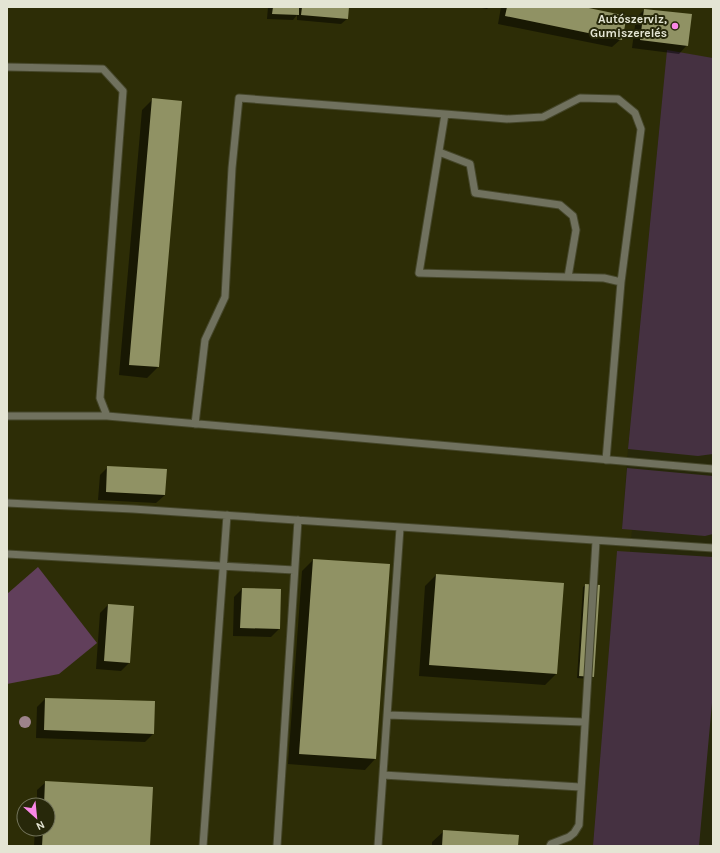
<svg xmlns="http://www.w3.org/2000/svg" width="720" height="853" viewBox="0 0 720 853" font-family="Karla,sans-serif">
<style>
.built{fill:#2d2d06;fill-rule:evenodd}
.green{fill:#453141}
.forest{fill:#613f5b}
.shadow{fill:#0007}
.building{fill:#909264}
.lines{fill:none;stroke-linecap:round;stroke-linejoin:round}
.service-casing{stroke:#45462a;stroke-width:9}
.service{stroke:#70715e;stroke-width:7}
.tree{fill:#9d838b}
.poi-dot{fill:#fa87e7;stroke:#27280a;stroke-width:1.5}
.labels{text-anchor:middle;stroke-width:4;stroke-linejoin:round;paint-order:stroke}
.poi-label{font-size:12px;font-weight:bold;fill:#e4e5d4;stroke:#27280a;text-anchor:end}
</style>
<rect width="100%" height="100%" fill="#27280a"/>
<path class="built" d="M7 7H713V58L667 51 628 449 622 528 632 530 630 552H617L593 846H7ZM24 805H48V829H24Z"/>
<path class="green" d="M667 50 713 58V454L698 456 628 449Z
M627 468 713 476V534L705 536 622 529Z
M617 551 713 557V692L699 846H593Z"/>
<path class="forest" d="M38 567 97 643 59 674 7 684V594Z"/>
<path class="shadow" d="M268 7H348L347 19 341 24 297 20V15L293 20 267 19Z
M477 7H489L487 9Z
M501 7H580L621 39 612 47 498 24Z
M644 10 687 45 679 54 632 48 636 18Z
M153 99 158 367 147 378 119 375 142 110Z
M108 467 165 495 156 503 98 500 100 475Z
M313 560 375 759 365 770 288 764 302 571Z
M436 575 556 674 545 685 419 676 425 586Z
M586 585 593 677 590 679 577 678 583 587Z
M242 589 279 629 271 637 233 636 234 597Z
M108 605 129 663 121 671 96 669 100 613Z
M45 699 153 734 145 742 36 738 37 707Z
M46 782 149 846H34L35 829H48V805H37V790Z
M443 832 517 846H432V842Z"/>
<path class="building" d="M273 7H299V15L272 14Z
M302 7H349L348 19 301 15Z
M507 7H584L627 16 622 40 505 16Z
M644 9 692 14 688 46 640 40Z
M152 98 182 101 159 367 129 365Z
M107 466 167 469 165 495 106 492Z
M313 559 390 564 376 759 299 754Z
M436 574 564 583 557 674 429 665Z
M585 584 600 585 594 677 579 676Z
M242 588 281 589 280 629 240 628Z
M108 604 134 606 130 663 104 661Z
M45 698 155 701 154 734 44 730Z
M45 781 153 787 150 846H42L43 829H48V805H44Z
M443 830 519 835 518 846H442Z"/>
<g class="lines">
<g class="service-casing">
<path id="service" d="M7 67 103 69 123 91 100 398 107 416
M445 114 507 119 543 117 580 98 618 99 635 113 641 129 621 282
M439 152 470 164 475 193 560 205 573 216 576 230 568 277
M7 416H107L713 469
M195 424 205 340 225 297 232 168 239 98 445 114 419 273 604 278 621 282 606 460
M7 503 133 509 713 548
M7 554 294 570
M387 715 584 722
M383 775 580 787
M203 846 227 515
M277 846 298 520
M378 846 400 528
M550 846 551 844 569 837 574 833 579 825 596 541"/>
</g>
<use href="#service" class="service"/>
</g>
<circle class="tree" cx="25" cy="722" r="6"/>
<circle class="poi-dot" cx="675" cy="26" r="4"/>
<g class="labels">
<g class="poi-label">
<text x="667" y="23">Autószerviz,<tspan x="667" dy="14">Gumiszerelés</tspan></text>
</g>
</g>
<rect width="720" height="853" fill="none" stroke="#e4e5d4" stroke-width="16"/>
<g transform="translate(36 817) rotate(153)"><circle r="19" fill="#27280a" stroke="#73745b"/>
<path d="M0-3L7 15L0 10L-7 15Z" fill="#fa87e7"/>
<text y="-6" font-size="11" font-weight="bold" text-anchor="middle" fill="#e4e5d4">N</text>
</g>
</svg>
